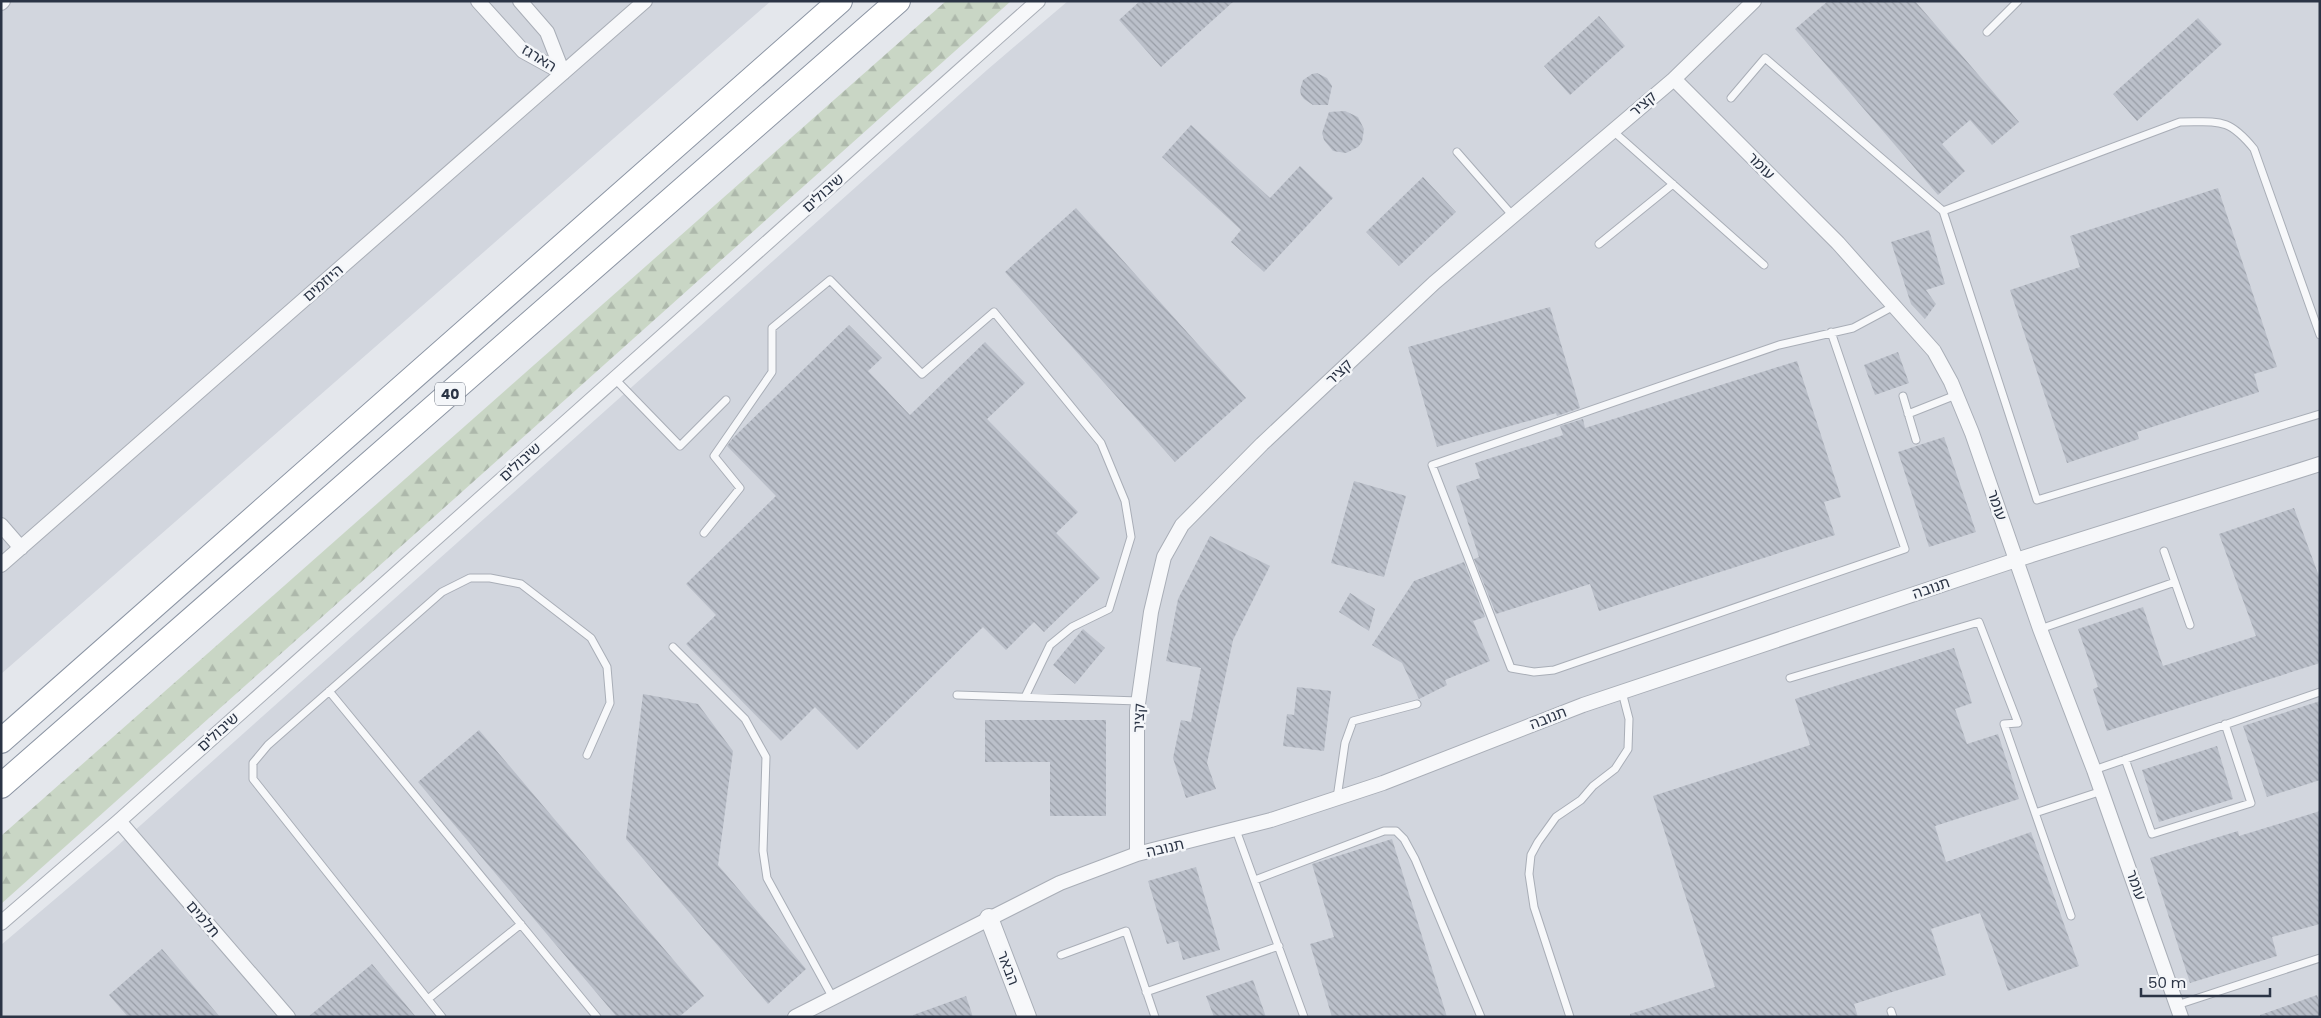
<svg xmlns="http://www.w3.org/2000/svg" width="2321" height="1018" viewBox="0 0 2321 1018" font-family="Poppins,'Noto Sans Hebrew',sans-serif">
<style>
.built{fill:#d2d6de}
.forest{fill:url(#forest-firs)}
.building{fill:url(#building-back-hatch)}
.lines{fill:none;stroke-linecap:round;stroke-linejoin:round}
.service-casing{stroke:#a9aeb7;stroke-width:9}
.minor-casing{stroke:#a9aeb7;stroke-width:16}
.tertiary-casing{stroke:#a9aeb7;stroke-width:20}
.trunk-casing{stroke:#8b94a3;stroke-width:26}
.service{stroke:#f7f8fa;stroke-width:7}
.minor{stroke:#f7f8fa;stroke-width:14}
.tertiary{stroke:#f7f8fa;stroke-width:18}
.trunk{stroke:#fff;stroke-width:24}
.labels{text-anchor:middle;stroke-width:5;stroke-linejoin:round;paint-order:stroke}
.shield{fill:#f4f6f9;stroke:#676e7b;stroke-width:1}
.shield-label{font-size:14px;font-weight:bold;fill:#2b3445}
.street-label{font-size:15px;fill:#2b3445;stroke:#f4f6f9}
</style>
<defs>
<pattern id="forest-firs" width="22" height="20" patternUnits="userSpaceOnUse" patternTransform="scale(1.25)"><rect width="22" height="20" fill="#c9d6c5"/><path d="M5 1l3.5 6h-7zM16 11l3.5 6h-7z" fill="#adb8ab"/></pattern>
<pattern id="building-back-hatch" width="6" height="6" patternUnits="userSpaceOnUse" patternTransform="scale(1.25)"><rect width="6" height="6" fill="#bbc0ca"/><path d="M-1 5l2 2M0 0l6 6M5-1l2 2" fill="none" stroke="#989da6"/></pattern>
</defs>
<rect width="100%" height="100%" fill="#e4e7ec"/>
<path class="built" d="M1 1H771L1 674Z
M1068 1H2320V1017H1V945L114 849 987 70Z"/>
<path class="forest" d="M946 1H1011L1 904V836Z"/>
<path class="building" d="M1140 1H1234L1161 67 1119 20Z
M1828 1H1915L2019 122 1992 145 1970 120 1942 144 1965 171 1938 195 1795 29Z
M1599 16 1625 46 1570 95 1544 66Z
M2198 18 2222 44 2137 121 2113 94Z
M1317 73 1327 78 1332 86 1328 105H1313L1304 99 1301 95 1300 90 1303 80 1312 74Z
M1345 111 1358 117 1364 129 1362 142 1358 147 1346 153 1333 151 1324 140 1322 133 1329 112Z
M1191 125 1270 198 1300 166 1333 198 1264 272 1231 242 1241 230 1162 157Z
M1423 177 1456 212 1399 266 1366 232Z
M2218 188 2277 367 2254 374 2259 392 2137 432 2139 439 2067 463 2010 290 2080 267 2070 236Z
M1076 208 1246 398 1175 462 1005 272Z
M1929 230 1945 284 1926 290 1936 304 1925 319 1911 304 1891 242Z
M1550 307 1580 408 1557 416 1556 413 1437 447 1408 347Z
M849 325 882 358 868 371 910 415 985 342 1025 383 987 419 1078 512 1056 533 1100 578 1044 632 1034 622 1006 650 983 627 857 750 815 707 781 741 686 644 716 615 686 584 776 496 727 446 733 438Z
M1898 352 1909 383 1875 395 1864 365Z
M1797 361 1841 497 1824 502 1835 535 1599 611 1590 584 1496 614 1474 559 1479 557 1456 486 1480 478 1475 463 1563 435 1560 426 1583 419 1585 428Z
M1944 437 1976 532 1929 547 1898 452Z
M1354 481 1406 496 1384 577 1331 563Z
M2294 508 2320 579V663L2107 731 2093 689 2098 687 2078 629 2143 607 2163 666 2256 636 2219 534Z
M1210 536 1270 566 1233 640 1207 763 1216 789 1186 798 1173 758 1181 720 1191 722 1201 668 1166 661 1178 599Z
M1464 562 1485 617 1473 621 1490 661 1445 680 1447 685 1419 699 1402 663 1372 645 1414 581Z
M1350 593 1375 609 1369 631 1339 612Z
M1083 629 1105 648 1075 684 1053 665Z
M1954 648 1972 703 1955 709 1967 744 1998 734 2019 799 1935 826 1946 862 2031 832 2079 966 2008 991 1980 913 1931 929 1946 975 1854 1004 1858 1017H1630V1014L1715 987 1653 796 1810 745 1795 699Z
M1297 687 1331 691 1324 751 1283 746 1287 714 1294 715Z
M643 694 698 704 733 751 718 865 806 969 768 1004 626 839Z
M2320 701V780L2267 797 2243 726Z
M985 720H1106V816H1050V762H985Z
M479 730 704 996 679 1017H617L418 782Z
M2217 746 2233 799 2159 822 2142 770Z
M2320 811V924L2272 937 2277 956 2190 983 2150 858 2238 831 2239 836Z
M1392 839 1447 1017H1332L1310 944 1334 937 1312 864Z
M1196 867 1220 950 1183 960 1178 941 1167 944 1148 881Z
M162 949 220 1017H128L109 995Z
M372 964 416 1017H308Z
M1253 980 1266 1017H1214L1206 996Z
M2317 995 2320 1004V1017H2260V1015Z
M966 996 973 1017H913V1015Z"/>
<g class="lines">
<g class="service-casing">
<path id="service" d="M1987 32 2018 1
M1731 98 1765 58 1943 211 2037 500 2320 414
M1613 131 1764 265
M1457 152 1513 216
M1943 211 2180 122C2219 122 2228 117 2254 149L2320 335
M1599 244 1673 184
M1831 332 1905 549 1554 670 1534 672 1511 668 1432 465 1779 345 1853 328 1894 306
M614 378 680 446 726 400
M1903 396 1916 440
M1908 414 1956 395
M704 533 740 488 714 456 772 372V328L830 280 922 374 994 312 1101 443 1125 501 1131 537 1109 609 1072 627 1050 645 1025 697
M2164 551 2190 625
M2040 629 2175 582
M673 647 745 719 766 757 763 851 767 878 833 998
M1790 678 1979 622 2018 723 2004 724 2071 916
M329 691 597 1017
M957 695 1139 701
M2125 759 2152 834 2251 803 2225 724
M2094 770 2320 692
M1337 798 1345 743 1353 721 1417 704
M2035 813 2102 791
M1236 830 1304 1017
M1255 880 1384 831H1396L1404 839 1415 859 1481 1017
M1061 955 1126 931 1155 1017
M1146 992 1279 946
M428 999 521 924
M2177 1005 2320 958
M1891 1011 1893 1017
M442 1017 253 779V763L268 745 442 592 470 578H490L521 584 591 638 607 667 610 703 587 755
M1570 1017 1534 907 1529 874 1531 855 1538 842 1556 817 1581 800 1593 786 1615 769 1628 749 1629 719 1622 692"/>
</g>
<g class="minor-casing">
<path id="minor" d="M478 1 523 51 563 73
M520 1 547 32 563 73
M1 3 3 1
M1674 79 1838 243 1934 351 1951 382 1972 433 2040 629 2094 770 2181 1017
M1 525 21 548
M1 565 645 1
M119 821 288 1017
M1137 854V711L1151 612 1164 557 1182 525 1262 444 1434 283 1674 79 1754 1
M1 923 119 821 1038 1
M795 1017 1060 883 1137 854 1271 820 1383 783 1583 705 2016 560 2320 464"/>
</g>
<g class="tertiary-casing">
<path id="tertiary" d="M989 918 1027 1017"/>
</g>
<g class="trunk-casing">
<path id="trunk" d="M1 741 840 1
M1 786 898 1"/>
</g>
<use href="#service" class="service"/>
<use href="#minor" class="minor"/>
<use href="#tertiary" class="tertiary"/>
<use href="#trunk" class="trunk"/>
</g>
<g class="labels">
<rect class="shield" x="435" y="382.5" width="30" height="23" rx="4"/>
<g class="shield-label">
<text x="450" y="399">40</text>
</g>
<g class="street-label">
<text transform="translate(539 58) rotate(32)" y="5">הארגז</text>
<text transform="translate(1643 104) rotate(-41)" y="5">קציר</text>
<text transform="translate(1761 166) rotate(45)" y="5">עומר</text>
<text transform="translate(823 193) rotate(-42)" y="5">שיבולים</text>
<text transform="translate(323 283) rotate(-41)" y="5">היוזמים</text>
<text transform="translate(1339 372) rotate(-43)" y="5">קציר</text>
<text transform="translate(520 462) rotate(-42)" y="5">שיבולים</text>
<text transform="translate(1997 505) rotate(71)" y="5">עומר</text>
<text transform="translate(1931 588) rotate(-19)" y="5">תנובה</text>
<text transform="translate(1139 718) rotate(-87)" y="5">קציר</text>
<text transform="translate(1548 718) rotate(-21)" y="5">תנובה</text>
<text transform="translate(218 732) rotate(-42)" y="5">שיבולים</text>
<text transform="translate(1165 848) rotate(-13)" y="5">תנובה</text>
<text transform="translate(2136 885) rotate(70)" y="5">עומר</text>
<text transform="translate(203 919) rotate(49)" y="5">תלמים</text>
<text transform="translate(1008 968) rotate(69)" y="5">הבאר</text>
</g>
</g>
<rect width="2321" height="1018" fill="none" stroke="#2b3445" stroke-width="5"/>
<path d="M2141 988v8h129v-8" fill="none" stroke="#2b3445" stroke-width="2.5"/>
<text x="2148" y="988" font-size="15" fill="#2b3445" stroke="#f4f6f9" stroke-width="4" paint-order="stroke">50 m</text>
</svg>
